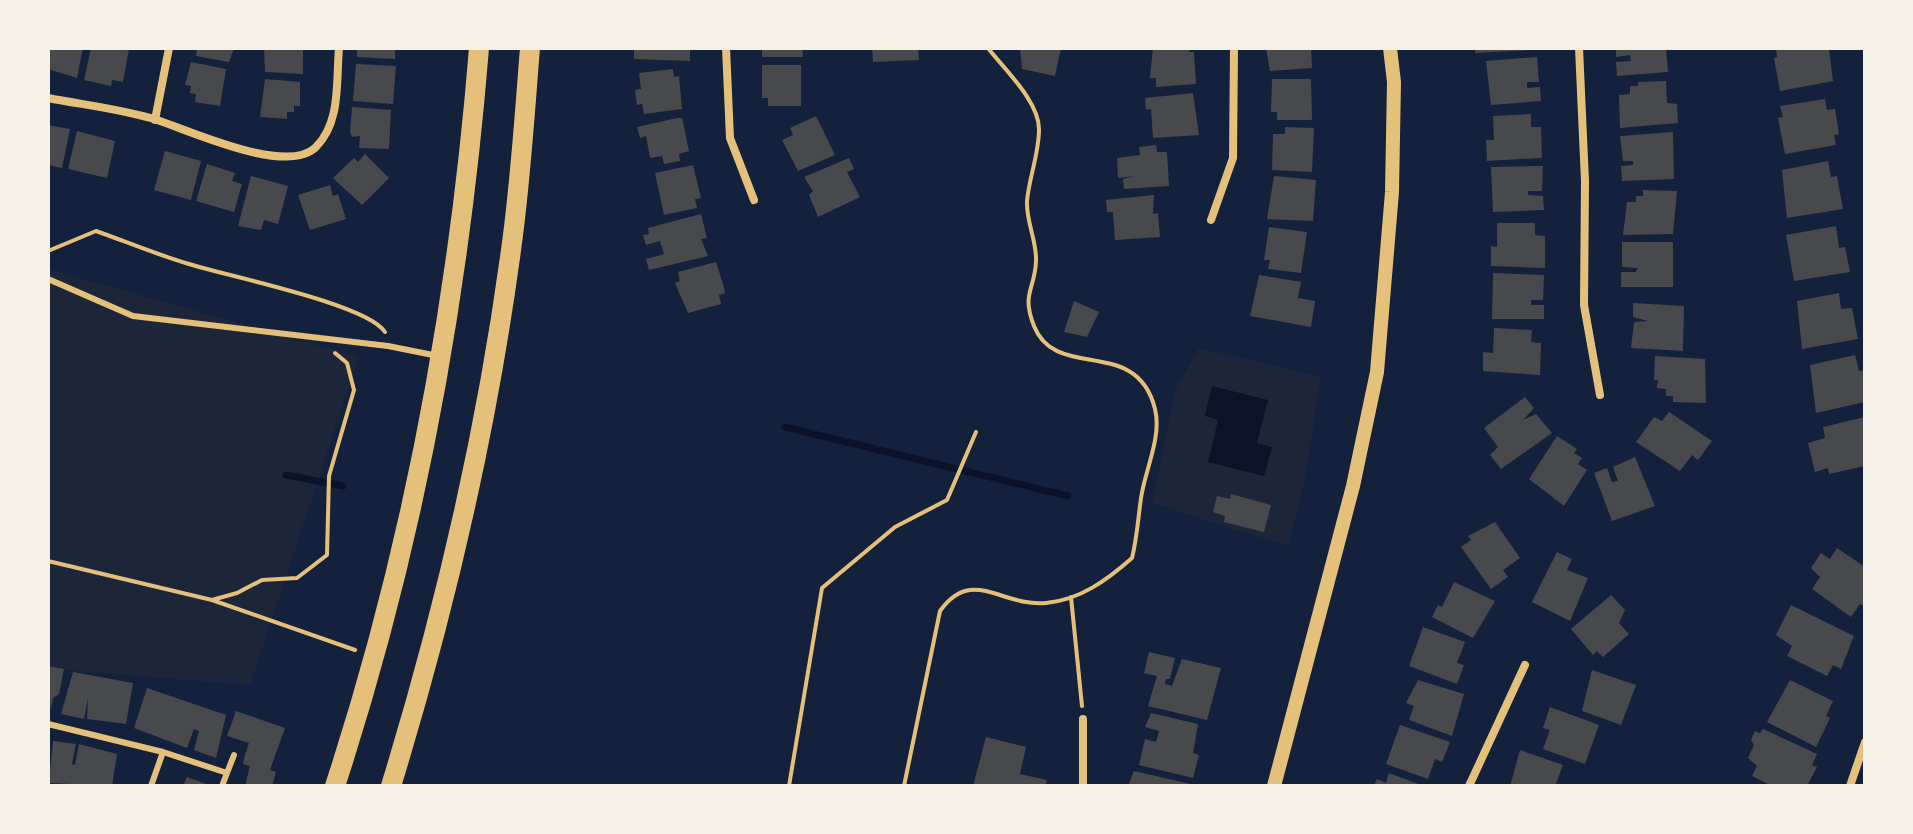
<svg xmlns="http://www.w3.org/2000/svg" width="1913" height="834" viewBox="0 0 1913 834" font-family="'Asap Condensed',sans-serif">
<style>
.green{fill:#1d2539}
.water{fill:#0b132b}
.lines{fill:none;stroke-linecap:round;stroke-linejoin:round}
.stream{stroke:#0b132b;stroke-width:7}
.building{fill:#48494c}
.path{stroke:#e5c07b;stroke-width:4}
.service{stroke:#e5c07b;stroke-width:6}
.minor{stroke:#e5c07b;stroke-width:8}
.tertiary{stroke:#e5c07b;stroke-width:14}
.primary{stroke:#e5c07b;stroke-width:20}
</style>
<rect width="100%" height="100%" fill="#14213d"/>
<path class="green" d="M48 269 359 357 250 685 48 669Z
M1199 348 1321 377 1305 478 1288 546 1152 503 1175 390Z"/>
<path class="water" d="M1212 386 1268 400 1257 443 1272 447 1264 476 1208 462 1218 420 1205 416Z"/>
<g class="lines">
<path class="stream" d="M785 427 1068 496
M286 475 343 486"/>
</g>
<path class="building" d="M48 48H83L77 78 48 69Z
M91 48 129 49 123 82 112 80 111 86 84 80Z
M197 48H234L229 62 196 56Z
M264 48H303V74L265 72Z
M357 48H395V59L357 57Z
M634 48H690V61L634 59Z
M762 48H802L803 57H762Z
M872 48H918L919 60 873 62Z
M1020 48H1061L1055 76 1022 69Z
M1153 48H1189V52H1194L1196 84 1156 87V78H1150Z
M1266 48H1311L1312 68 1270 71Z
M1475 48H1530V50L1475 53Z
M1616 48H1666L1668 72 1617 76 1616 62 1631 61 1630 55 1616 57Z
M1776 48 1829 49 1833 81 1780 91 1774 58 1777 57Z
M1537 57 1539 82H1527V88L1540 87 1541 101 1491 105 1486 61Z
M191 62 226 69 220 106 195 102 196 94 190 93 191 86 185 85Z
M356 64 396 66 393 104 353 101Z
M762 65H801V106H768V98H762Z
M673 69 674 77 679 76 682 109 644 114 642 104 637 105 635 90 641 89 639 73Z
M265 79 300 82V106H294V112H287V119L260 117Z
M1272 79H1311L1312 120H1277V112H1271Z
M1666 81 1667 103 1677 104 1678 123 1620 128 1619 95 1630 94V86H1638V82Z
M1193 93 1199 135 1153 138 1151 109 1146 110 1145 98Z
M1825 99 1827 110 1835 109 1839 134 1834 135 1836 145 1785 154 1778 118 1783 117 1780 106Z
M352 107 391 110 389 149 359 148 360 136 352 137 350 132Z
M1531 114V127H1541L1542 158 1487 161 1486 140H1494L1493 116Z
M816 116 835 155 798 171 782 140 793 135 790 128Z
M677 118H682L689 151 679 154 680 161 664 164 662 156 650 158 646 136 640 138 637 127Z
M48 125 70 129 62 168 48 165Z
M1285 127 1314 128 1312 172 1272 170 1273 134H1285Z
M77 131 115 141 107 178 68 169Z
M1673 132 1674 179 1622 181 1621 166 1633 165V161H1623L1620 136Z
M1156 145 1157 152H1167L1169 186 1124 189 1123 179 1135 176 1118 178 1117 158 1140 155 1139 147Z
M165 151 201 161 191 200 154 190Z
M365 154 389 178 362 205 333 178 354 158 358 162Z
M849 158 854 169 847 172 860 197 818 217 809 195 813 191 804 177Z
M1828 161 1831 177 1837 176 1843 209 1787 218 1782 170Z
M207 164 235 173 232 181 242 184 234 212 196 201Z
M693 165 701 198 695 199 697 208 664 215 655 173Z
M1543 166 1542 191H1528V195L1543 196 1544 210 1493 212 1491 167Z
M251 176 288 186 278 224 264 220 261 230 238 226Z
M1274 176 1316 180 1313 221 1267 219Z
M330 185 333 196 338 194 346 219 310 230 298 195Z
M1643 190 1677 191 1673 234 1623 235 1627 202H1636V196H1643Z
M1154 195 1153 214 1158 213 1160 237 1115 240 1113 212H1107L1106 200Z
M701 214 707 238 701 239 708 256 649 270 646 259 664 254 660 241 646 245 643 235 649 234 648 228Z
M1497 223H1535V235L1545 236V268L1491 266V246L1497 247Z
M1836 226 1839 248 1845 247 1850 272 1794 281 1786 235Z
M1269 227 1307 232 1301 273 1268 269 1270 260H1264Z
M1622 242H1673V287H1621V272H1636L1638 268 1622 267Z
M716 262 724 287 725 293 719 295 721 304 688 313 675 283 680 281 678 272Z
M1493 273 1544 275 1543 300H1531V305H1544V319H1492Z
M1259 275 1301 282 1298 298 1315 301 1311 327 1250 316Z
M1839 293 1841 309 1852 308 1858 339 1802 349 1797 301Z
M1074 301 1099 312 1087 337 1064 332Z
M1633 303 1684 306 1683 351 1631 348 1634 322 1648 321 1633 317Z
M1494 328 1532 330 1531 342 1541 343 1540 375 1483 371V352L1493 353Z
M1855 355 1859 371 1865 370V402L1816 413 1810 365Z
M1655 356 1705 359 1706 403 1673 402V396H1666V389L1657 388 1658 380H1654Z
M1525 397 1534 408 1523 420 1536 414 1552 433 1501 469 1490 455 1498 447 1484 428Z
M1669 412 1712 441 1698 460 1692 455 1680 471 1636 442 1654 417 1662 421Z
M1865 417V466L1829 474 1828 468 1815 472 1808 443 1825 438 1823 427Z
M1557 436 1577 449 1574 453 1582 458 1578 464 1587 470 1564 506 1529 479Z
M1635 457 1655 506 1612 521 1594 473 1607 468 1612 482 1618 481 1613 467Z
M1231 494 1271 505 1264 532 1224 522 1225 516 1213 512 1217 496 1230 499Z
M1495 522 1520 558 1503 570 1508 577 1491 589 1461 547 1471 540 1468 536Z
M1837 548 1865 567V607L1860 604 1851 617 1812 589 1820 577 1811 568 1821 553 1830 559Z
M1557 552 1572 559 1567 570 1588 578 1570 621 1532 602Z
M1454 582 1495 601 1473 638 1432 617 1438 605 1442 607Z
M1611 595 1625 610 1619 623 1629 634 1603 657 1597 651 1593 655 1571 629Z
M1791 605 1854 636 1841 669 1833 665 1827 676 1787 656 1792 646 1776 635Z
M1423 627 1465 642 1457 663 1464 665 1457 684 1409 666Z
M1149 652 1175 658 1170 679H1166L1165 684 1172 686 1182 659 1221 668 1207 720 1148 706 1157 676 1144 673Z
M48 666 64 669 59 694 53 698 51 711Z
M1592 670 1636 685 1621 725 1582 711Z
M73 672 133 683 126 724 87 719 88 698 84 719 61 714Z
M1418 680 1464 694 1452 736 1409 720 1414 706 1406 703Z
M1790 680 1833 701 1826 716 1830 718 1816 747 1767 722Z
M147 688 226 715 216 758 194 750 199 731 194 729 187 748 134 728Z
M1550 707 1599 725 1585 764 1543 749 1550 730 1543 728Z
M236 711 285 728 270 770 276 772 272 786H245L250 766 243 764 244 758 249 743 227 736Z
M1151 713 1198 724 1193 753 1199 755 1193 778 1139 765 1145 739 1156 742 1159 731 1145 727Z
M1400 725 1450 742 1442 762 1435 759 1428 779 1386 764Z
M1763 729 1817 754 1812 765 1817 767 1807 786H1772L1752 776 1757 766 1748 758 1754 745 1751 740 1755 731 1760 733Z
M986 737 1026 747 1020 774 1047 780 1045 786H973Z
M53 741 76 744 72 764 75 765 79 744 117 754 112 786 49 783Z
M1520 750 1563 765 1555 786H1510Z
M1134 771 1195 785V786H1128Z
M1389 773 1424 786H1374L1377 779 1386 783Z
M187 777 212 786H183Z"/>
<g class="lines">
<path class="path" d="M48 251 96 231C127 242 158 255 189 264 227 276 367 304 385 332
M48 561 212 600 355 650
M1071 597 1082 706
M212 600 237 593 262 580 297 578 327 555 329 476 354 390 347 363 335 353
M789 786 822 588 895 527 947 500 976 432
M904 786 940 611C972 566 1001 607 1046 603 1080 600 1107 580 1132 558 1137 538 1138 519 1141 498 1145 470 1162 437 1155 409 1137 335 1056 382 1034 326 1021 293 1035 290 1036 261 1037 241 1026 222 1027 201 1029 178 1039 154 1039 129 1039 101 1004 69 988 48"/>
<path class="service" d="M48 279 133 316 388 346 438 356
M48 724 163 752 227 773
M151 786 163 752
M222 786 234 755"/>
<path class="minor" d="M726 48 730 138 754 200
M1579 48 1585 181 1584 305 1600 395
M48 98C84 105 122 109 157 120 191 131 287 176 316 147 341 122 336 82 339 48
M155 120 169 48
M1211 220 1233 158 1234 48
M1083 786V719
M1469 786 1525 665
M1850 786 1865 742"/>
<path class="tertiary" d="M1274 786 1353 486 1377 372 1392 192 1394 82 1390 48"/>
<path class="primary" d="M335 786C413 548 459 297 479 48
M391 786C446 607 489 421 513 235 521 173 525 110 530 48"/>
</g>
<rect width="1913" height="834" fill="none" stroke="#f6f1e7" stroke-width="100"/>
</svg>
